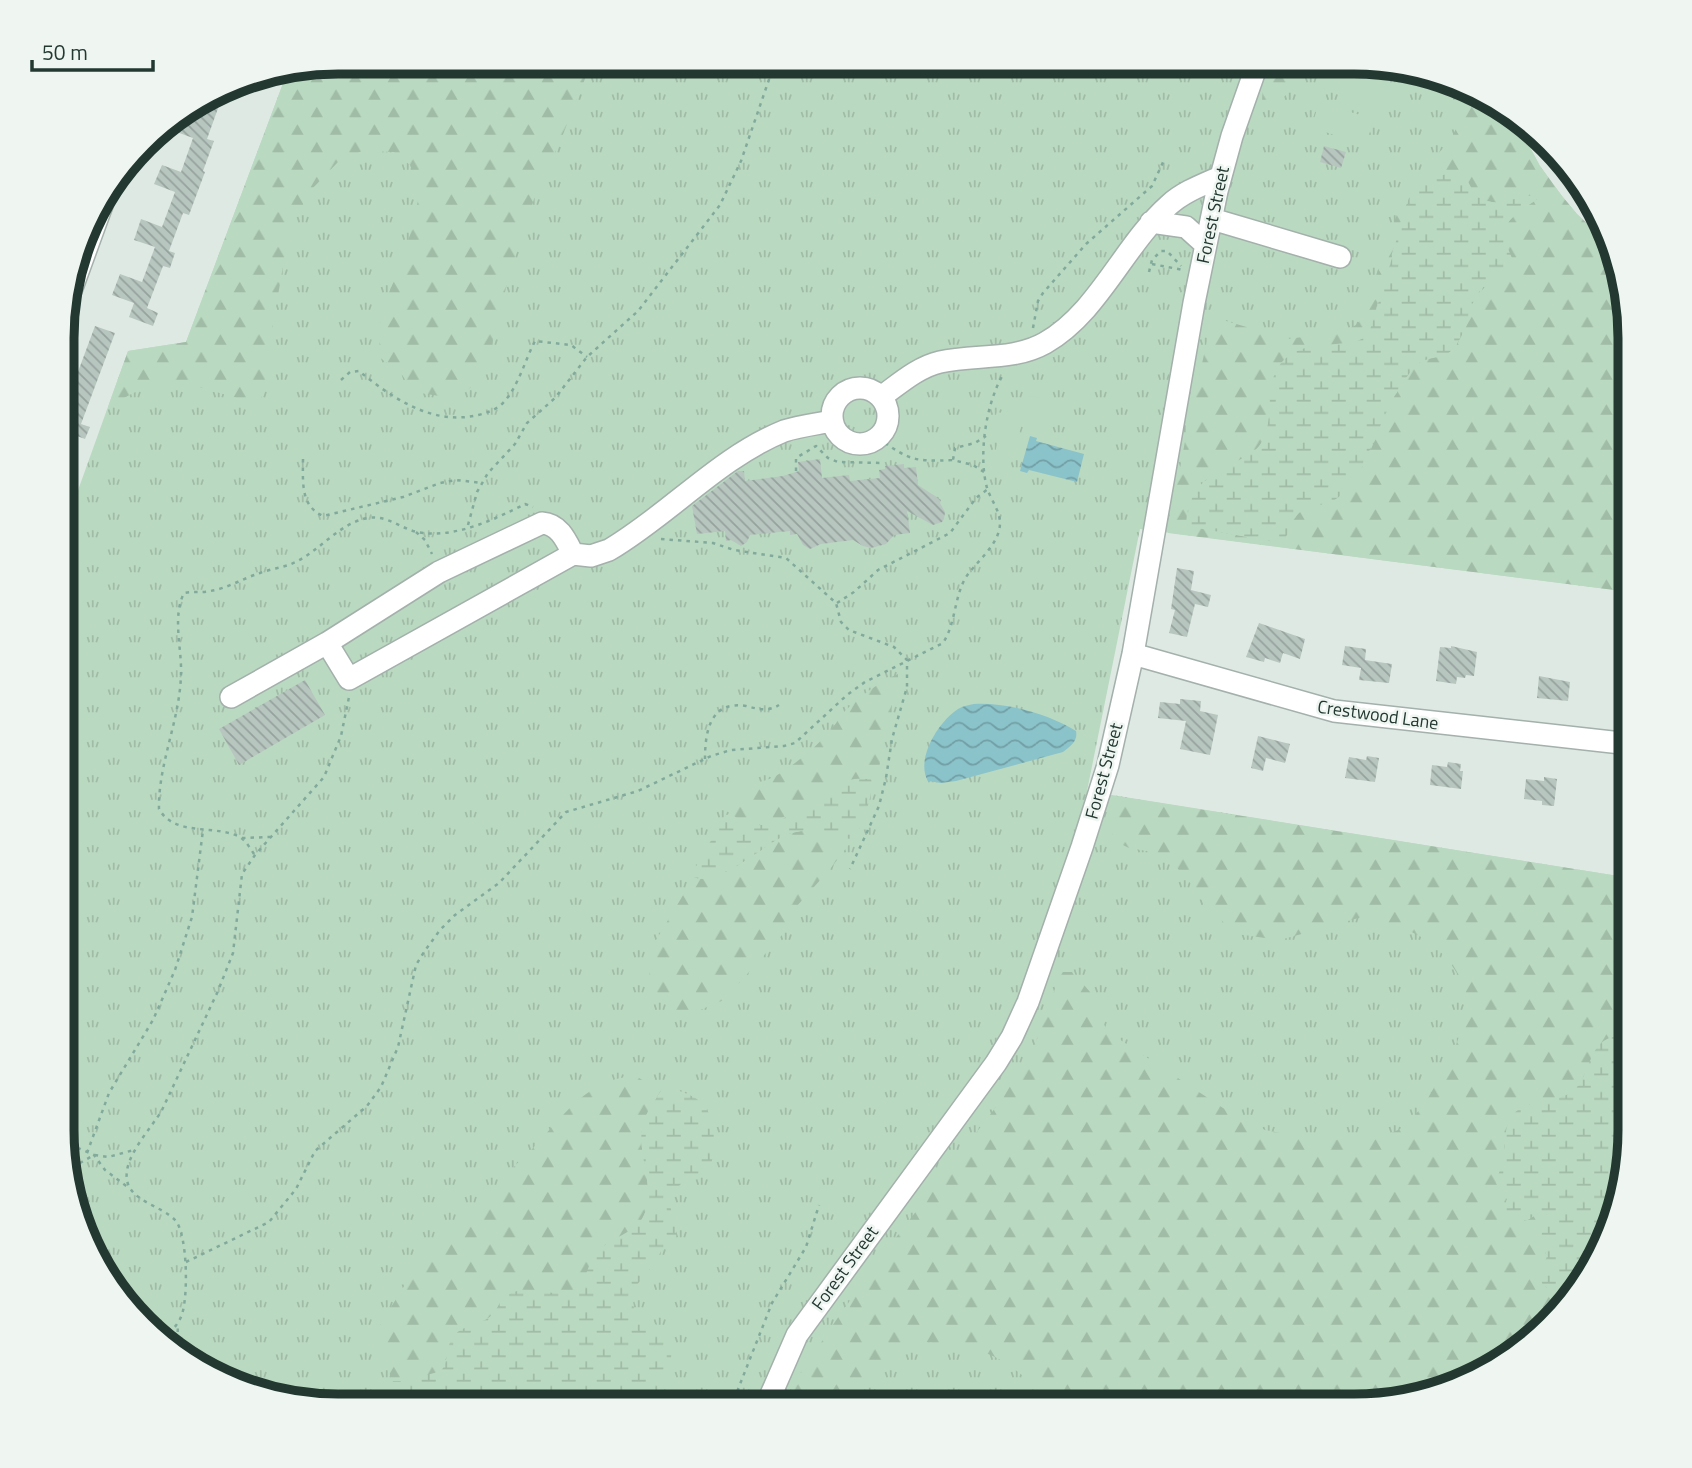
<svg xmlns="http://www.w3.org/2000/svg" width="1692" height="1468" viewBox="0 0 1692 1468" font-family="'Titillium Web',sans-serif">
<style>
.grass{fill:url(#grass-tufts)}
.forest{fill:url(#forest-firs);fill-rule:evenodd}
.wetland{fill:url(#wetland-marsh)}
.garden{fill:#bad9c1}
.water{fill:url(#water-waves)}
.building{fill:url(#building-back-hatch)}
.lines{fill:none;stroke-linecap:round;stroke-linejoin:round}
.minor-casing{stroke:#a3b0ab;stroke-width:24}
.path{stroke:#82aa9c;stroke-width:2.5;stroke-dasharray:3.5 5;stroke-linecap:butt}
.minor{stroke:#fff;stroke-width:21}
.labels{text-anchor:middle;stroke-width:5;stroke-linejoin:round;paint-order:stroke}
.street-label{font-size:18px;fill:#223831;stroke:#eff6f2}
.rim{fill:none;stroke:#223831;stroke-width:9}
</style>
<defs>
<pattern id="grass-tufts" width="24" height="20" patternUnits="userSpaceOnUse" patternTransform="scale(1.75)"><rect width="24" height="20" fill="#bad9c1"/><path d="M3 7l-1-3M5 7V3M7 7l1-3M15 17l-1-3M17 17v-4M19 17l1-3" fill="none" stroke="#a0bba6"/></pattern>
<pattern id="forest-firs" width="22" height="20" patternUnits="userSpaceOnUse" patternTransform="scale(1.75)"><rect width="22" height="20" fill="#bad9c1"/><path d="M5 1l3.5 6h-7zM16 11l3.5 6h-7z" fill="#a0bba6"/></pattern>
<pattern id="wetland-marsh" width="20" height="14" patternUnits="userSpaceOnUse" patternTransform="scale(1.75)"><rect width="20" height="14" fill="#bad9c1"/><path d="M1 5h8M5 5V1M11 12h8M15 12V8" fill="none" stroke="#a0bba6"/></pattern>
<pattern id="water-waves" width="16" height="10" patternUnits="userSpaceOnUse" patternTransform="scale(1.75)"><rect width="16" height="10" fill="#8bc3ca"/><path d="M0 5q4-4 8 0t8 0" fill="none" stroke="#719fa5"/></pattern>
<pattern id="building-back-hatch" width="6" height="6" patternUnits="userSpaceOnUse" patternTransform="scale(1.75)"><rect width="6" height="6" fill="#b8c6c0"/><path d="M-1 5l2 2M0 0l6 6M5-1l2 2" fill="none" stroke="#95a29d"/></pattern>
</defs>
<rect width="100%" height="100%" fill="#dfe9e4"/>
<path class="grass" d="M338 61 1373 62 1476 90 1513 116 1540 166 1562 196 1577 214 1614 249 1630 319V592L1140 529 1087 791 1631 878V1130L1610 1236 1549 1326 1460 1386 1373 1406 338 1407 232 1386 142 1325 90 1252 62 1149 63 532 128 351 186 342 288 70Z"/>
<path class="forest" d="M338 61H592L560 142 538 187 510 272 490 352 482 376 466 392 446 397 420 393 411 388 400 372 379 357 381 316 410 235 420 192 410 165 394 152 362 151 338 162 311 190 289 231 270 342 266 388 261 398 244 400 185 383H163L133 393 108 407 128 351 186 342 288 70Z
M1269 62H1297L1286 95 1271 109 1262 103 1263 80Z
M1471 88 1476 90 1513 116 1540 166 1562 196 1577 214 1614 249 1630 319V592L1168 533 1186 436 1211 323 1216 318 1287 339 1343 332 1356 325 1364 316 1386 244 1408 185 1450 141 1466 108ZM1459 172C1477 198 1484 208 1518 200 1526 198 1531 194 1540 197 1531 204 1521 209 1513 217 1498 230 1502 258 1500 276 1467 293 1475 320 1456 346 1445 360 1427 354 1415 367 1381 404 1377 458 1343 493 1328 509 1311 503 1300 512 1290 521 1291 535 1280 543L1198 528 1200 483C1214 476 1252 456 1260 445 1279 420 1260 382 1285 359 1309 337 1349 355 1370 330L1407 201C1422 178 1432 173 1459 172Z
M898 674V682L886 726 878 775C868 780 857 777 847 782 831 788 814 799 799 808 773 824 759 834 731 814 742 770 752 791 779 774 798 762 818 746 832 728 837 723 840 716 845 711 860 696 878 683 898 674Z
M1116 796 1631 878V1088L1626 1093 1616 1091 1613 1082 1620 1054 1600 1044C1592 1057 1582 1084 1573 1091 1558 1103 1537 1100 1521 1108 1502 1117 1506 1145 1503 1162 1501 1170 1497 1175 1496 1183L1507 1199 1504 1209 1508 1217C1522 1224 1528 1221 1540 1211L1548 1215 1550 1220 1538 1239 1547 1256 1543 1285 1555 1293 1562 1308 1549 1326 1460 1386 1373 1406H1047C1034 1382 1009 1361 983 1352 973 1349 962 1348 951 1346 939 1344 927 1340 914 1343 886 1351 858 1383 843 1406H788L793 1385 830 1329 875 1265 1002 1099 1036 1042 1061 972H1073L1090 992 1107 1031 1223 1108 1265 1130 1307 1138 1371 1141 1403 1128 1424 1105 1452 1056 1464 1023 1466 987 1447 958 1427 940 1398 925 1362 917 1280 940 1237 934 1207 908 1191 884 1172 862 1153 852 1129 848 1113 840 1110 821Z
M813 830 853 839 831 868 796 907 782 935 724 1000 700 1010 678 1013 658 998 650 978 647 955 694 877C715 888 763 847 781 837 791 832 802 831 813 830Z
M626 1077 639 1078 661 1091C655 1101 646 1112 643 1124 635 1154 659 1191 642 1219 633 1234 610 1237 599 1251 591 1261 587 1286 574 1291 554 1299 524 1282 506 1296 499 1301 497 1311 490 1317 479 1325 460 1326 453 1337 445 1347 449 1362 441 1372L406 1381H393L381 1356 380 1325 422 1257 505 1179C512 1166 524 1158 534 1147 562 1118 583 1084 626 1077Z"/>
<path class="wetland" d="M1459 172C1470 178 1470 192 1480 198 1501 210 1520 192 1540 196 1529 207 1501 218 1504 237 1506 244 1509 251 1512 258 1508 277 1489 278 1479 292 1467 308 1468 334 1452 350 1442 361 1427 354 1415 367 1381 404 1376 456 1343 493 1328 509 1312 502 1300 512 1290 520 1291 535 1280 543L1198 528 1192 530 1186 527C1187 487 1207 477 1239 460 1247 456 1255 452 1260 445 1278 419 1260 382 1285 359 1304 341 1333 347 1357 341L1364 338 1370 330 1392 258 1402 216 1411 193 1427 178Z
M871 779C875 791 861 831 853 839 826 839 813 822 782 837 763 846 716 888 694 877L693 872 699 861 726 815 731 814C770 849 812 792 849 780 856 778 865 779 871 779Z
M1613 1037 1619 1040 1620 1045 1614 1086 1616 1091 1626 1093 1631 1088V1130L1610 1236 1562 1308 1555 1293 1543 1285 1540 1279 1547 1256 1538 1239 1550 1221 1548 1215 1540 1212C1527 1222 1516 1227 1503 1213L1507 1199 1496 1183C1497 1175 1501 1170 1503 1162 1506 1146 1503 1129 1513 1115 1523 1100 1557 1104 1573 1091 1590 1078 1588 1042 1613 1037Z
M677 1090C687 1094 700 1098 706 1108 716 1123 716 1154 709 1170L685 1180 669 1196C669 1210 678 1225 676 1239 667 1243 660 1249 658 1259L632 1291 634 1309C644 1319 656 1323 666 1332 681 1347 662 1389 656 1407H378L388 1397 393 1381H406L441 1371C449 1362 445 1347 453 1337 460 1326 479 1325 490 1317 497 1311 499 1301 506 1296 524 1282 554 1299 574 1291 583 1287 586 1272 590 1264 605 1240 632 1236 642 1219 659 1191 635 1154 643 1124 646 1112 655 1101 661 1091Z"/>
<path class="garden" d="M1331 64 1385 80 1378 105 1323 89Z
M1319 103 1374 119 1366 144 1311 128Z
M1029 396 1042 398 1041 405 1057 409 1051 433 1021 426 1019 435H1014L1018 438 1008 475 990 471 1000 434 1006 435 1007 433 992 427 997 412 1007 414 1011 397 1027 402Z"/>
<path class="water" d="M1030 436 1037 438 1036 441 1084 454 1077 482 1029 470 1027 473 1020 471Z
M974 704C1006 702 1049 714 1076 731 1078 741 1071 746 1063 752L956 781 941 783 928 781C915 759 939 721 958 709 963 706 969 705 974 704Z"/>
<path class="building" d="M225 89 207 139 214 141 203 171 205 172 189 215 183 213 169 251 175 253 170 268 163 266 147 308 158 313 153 326 129 317 134 303 112 295 120 274 142 282 155 247 134 240 141 219 162 227 175 192 154 184 162 165 181 172 193 138 171 130 175 119Z
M1324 146 1346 152 1341 168 1320 162Z
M95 326 115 333 81 424 90 427 85 439 77 436 76 440 63 436V412Z
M820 459 822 478 849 475 850 481 880 478 879 470 885 469V466L904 464V468L916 467 918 485 941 500 940 503 945 512 944 519 942 522 933 525 907 511 910 533 894 535 886 544 871 548 863 546 853 540 821 544 810 549 803 545 797 534 790 535V531L750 535 747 542 741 546 731 540 726 541 725 531 697 534 692 506 738 471H744L745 481 783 476 799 471 798 462Z
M1177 568 1194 571 1191 590 1211 595 1208 607 1195 604 1187 637 1169 633 1175 610 1171 609Z
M1259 623 1305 639 1300 659 1283 653 1280 663 1265 658 1264 662 1246 657Z
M1345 646 1366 649 1365 660 1392 664 1389 683 1359 680 1361 668 1342 665Z
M1451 646 1477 652 1474 676 1466 675 1465 678 1457 677 1456 684 1436 681 1440 647 1451 648Z
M1539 676 1570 682 1568 701 1537 698Z
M305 680 325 715 239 765 219 729Z
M1180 699 1201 701 1200 711 1218 715 1210 755 1180 749 1186 721 1158 718 1160 702 1180 704Z
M1258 736 1290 744 1285 763 1266 758 1263 771 1251 768Z
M1367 756 1379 758 1375 782 1345 778 1349 757 1366 760Z
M1448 762 1461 764 1460 771H1463L1461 789 1430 785 1432 765 1447 767Z
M1544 777 1557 779 1554 806 1542 805V801L1524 799 1526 779 1544 781Z"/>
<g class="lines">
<g class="minor-casing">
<path id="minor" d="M1212 219 1340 257
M1151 222 1186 227 1206 245
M64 310 109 186
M832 416a28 28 0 1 1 56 0a28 28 0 1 1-56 0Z
M881 397C899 384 918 367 940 362 975 354 1013 361 1045 343 1099 312 1123 246 1169 205 1183 192 1202 185 1220 177
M327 643 439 572 542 523C559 524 566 540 573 554
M1133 654 1334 711 1630 744
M231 697 327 643 349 679 573 554 591 556 609 550C670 514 718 458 784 431 799 426 817 424 832 421
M766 1406 797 1335 996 1063 1012 1037 1028 1002 1082 847 1108 765 1133 654 1194 303 1217 191 1232 136 1258 62"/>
</g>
<path class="path" d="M1152 264 1183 270
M1149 272 1152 260 1161 251H1167L1181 266
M1033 328 1038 301 1043 293 1086 244 1152 186 1165 158
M341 380 350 372 359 371C392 398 433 426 478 415 487 413 495 410 502 404 518 388 525 360 535 341L571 345 587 357
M878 438C909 460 914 462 953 460
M303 459C303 481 300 506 323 516L403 497 440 483 456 480 482 483
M796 471V458L816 446 828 458 838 462 882 463
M984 472 973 465 953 460 955 448 975 443 986 436
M468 525 477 492 488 473 515 444 527 423 555 398 587 357 638 311 720 205 741 161 775 62
M416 532 425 540 432 554
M661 539 713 543 734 550 786 558 836 603 841 622 849 630 894 647 907 660V687L892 739 886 778 879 806 850 869
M837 603 854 592 878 570 950 533 976 498 988 489
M705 759C705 732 710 700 746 706 758 709 768 712 779 705
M242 838 270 837
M254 854C250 848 246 841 240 837 214 824 175 837 159 809 158 764 180 720 181 674 182 649 172 617 184 593 192 591 201 593 210 591 226 589 244 578 260 573 270 569 281 568 291 564 319 553 338 523 368 518 385 515 398 526 413 531 450 541 493 520 525 504L533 507
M62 1141 94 1155 105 1170 129 1188
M87 1153 109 1093 153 1020 175 970 192 917 203 830
M70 1177 80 1163 94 1155 108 1157 134 1150
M186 1262 269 1222 296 1189 315 1151 367 1106 381 1087 398 1047 416 965 424 952 440 930 455 915 499 883 566 812 638 791 711 756 731 750 784 746 795 743 847 695 865 682 943 643C956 623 954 597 966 577 977 561 1000 544 1000 523 1000 511 991 500 987 488 978 455 986 402 1004 373
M164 1340C169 1333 176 1327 180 1319 189 1304 188 1233 175 1220 162 1206 130 1201 127 1180 123 1157 151 1129 162 1110L218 991 233 953 242 874 255 855 324 777 341 736 349 697
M177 1349 178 1324
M731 1407 772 1303 806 1247 819 1205"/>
<use href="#minor" class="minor"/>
</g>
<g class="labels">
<g class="street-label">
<text transform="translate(1213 215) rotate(-78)" y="6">Forest Street</text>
<text transform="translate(1378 715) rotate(8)" y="6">Crestwood Lane</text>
<text transform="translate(1104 771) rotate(-75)" y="6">Forest Street</text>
<text transform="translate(845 1268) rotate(-54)" y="6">Forest Street</text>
</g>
</g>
<path d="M0 0H1692V1468H0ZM338 74H1354A264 264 0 0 1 1618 338V1130A264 264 0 0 1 1354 1394H338A264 264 0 0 1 74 1130V338A264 264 0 0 1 338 74Z" fill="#eff6f2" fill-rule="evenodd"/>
<path class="rim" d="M338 74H1354A264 264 0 0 1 1618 338V1130A264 264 0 0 1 1354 1394H338A264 264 0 0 1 74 1130V338A264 264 0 0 1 338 74Z"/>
<path d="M32 60v10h121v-10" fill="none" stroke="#223831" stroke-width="3.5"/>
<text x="42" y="60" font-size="21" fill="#223831" stroke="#eff6f2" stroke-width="5" paint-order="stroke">50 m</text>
</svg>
